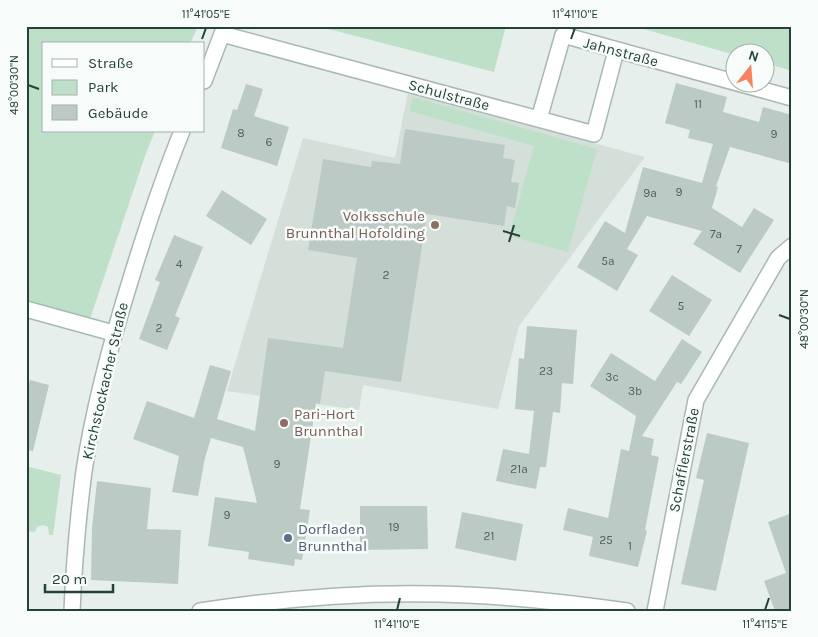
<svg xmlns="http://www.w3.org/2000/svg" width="818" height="637" viewBox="0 0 818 637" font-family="Karla,sans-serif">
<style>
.built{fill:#d4dfda}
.green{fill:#bfe0c8}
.building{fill:#bbcac4}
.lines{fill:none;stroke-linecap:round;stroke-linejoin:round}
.minor-casing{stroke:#a8b8b2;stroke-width:18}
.minor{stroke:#fff;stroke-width:15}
.ticks{fill:none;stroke:#24423a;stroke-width:2}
.education-dot{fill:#8d6e63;stroke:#f7fbf9;stroke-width:2}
.service-dot{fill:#5c6f8a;stroke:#f7fbf9;stroke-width:2}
.labels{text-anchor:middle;stroke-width:5;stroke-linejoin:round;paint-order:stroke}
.number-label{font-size:12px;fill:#4a645c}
.street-label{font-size:15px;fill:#24423a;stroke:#f7fbf9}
.education-label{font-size:15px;fill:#785e54;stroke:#f7fbf9;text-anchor:end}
.service-label{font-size:15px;fill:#4e5e75;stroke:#f7fbf9;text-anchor:start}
.neatline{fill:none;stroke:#24423a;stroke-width:2}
.ticks-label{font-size:12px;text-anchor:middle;fill:#24423a}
</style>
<rect width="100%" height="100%" fill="#e6efeb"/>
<path class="built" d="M408 92 645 157 519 326 498 409 363 385 359 410 227 391 256 293 303 138 395 158Z"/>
<path class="green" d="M26 26H198L190 44H44V131H155L145 156 90 319 26 301Z
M317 26H506L494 72Z
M633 26H792V71L766 63V52H736L735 55Z
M413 97 597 149 568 252 509 236 534 146 409 111Z
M26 466 61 475 53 535H49L48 527 43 525 37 527 35 532 26 531Z"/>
<path class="building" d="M676 83 727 97 723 112 759 122 763 107 792 115V164L730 147 716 186 718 187 712 208 742 227 754 208 774 220 740 273 693 244 702 231 647 216 627 249 638 255 617 291 577 267 605 221 625 233 643 167 702 183 713 144 688 138 690 130 665 123Z
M246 84 263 89 254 116 289 127 277 166 221 148 233 109 237 110Z
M405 129 505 145 503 158 515 160 511 182 519 183 515 208 507 206 504 226 427 214 401 382 325 371 320 404 316 403 300 509 310 510 302 560 295 559 294 566 248 559 249 552 208 546 215 497 257 503 243 447 211 438 205 458 198 496 172 492 179 456 133 439 147 401 194 418 210 365 231 371 217 419 255 431 268 338 343 348 357 258 308 250 323 159 371 167 372 161 400 164Z
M222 190 267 219 251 245 206 216Z
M174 235 203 247 175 316 180 318 167 350 139 339 160 282 155 280Z
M672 275 712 300 689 336 649 311Z
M527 326 577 330 573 384 562 383 560 413 553 412 546 467H540L536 489 496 481 503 449 529 454 534 411 515 409 519 358 524 359Z
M682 339 702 352 681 384 677 382 642 436 654 439 651 455 659 457 645 530 647 531 638 567 589 556 593 537 563 530 568 508 608 518 621 449 629 451 636 416 590 386 611 353 655 381Z
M30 380 49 385 33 451 26 450V394Z
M707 433 749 443 716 591 681 584 704 480 696 478Z
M97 481 151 488 147 529 181 530 178 584 91 580 92 528Z
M360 506H427L428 549 360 550Z
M462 512 523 524 516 561 455 548Z
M792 513V611H775L764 581 786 573 768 522Z"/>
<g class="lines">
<g class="minor-casing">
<path id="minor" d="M222 34 594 134 616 51
M204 81 225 26
M539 119 563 35 792 98
M26 309 113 333
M72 611C74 564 78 517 84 471 94 404 112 339 132 275 147 226 163 178 182 131
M200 611C278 599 359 592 438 594 501 595 564 602 627 611
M655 611 696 400 778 258 792 246"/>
</g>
<use href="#minor" class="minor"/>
</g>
<path class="ticks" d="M202 39 206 28M571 39 575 28M28 85 39 89M503 231 520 236M509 242 514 225M779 315 790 319M397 610 400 598M765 610 769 598"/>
<g class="education-dot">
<circle cx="435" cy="225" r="5"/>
<circle cx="284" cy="423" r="5"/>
</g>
<circle class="service-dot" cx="288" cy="538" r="5"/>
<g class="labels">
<g class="number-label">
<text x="698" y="108">11</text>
<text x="241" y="137">8</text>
<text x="774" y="138">9</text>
<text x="269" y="146">6</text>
<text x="679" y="196">9</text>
<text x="650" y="197">9a</text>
<text x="716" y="238">7a</text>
<text x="739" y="253">7</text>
<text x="608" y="265">5a</text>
<text x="179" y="268">4</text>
<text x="386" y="279">2</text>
<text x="681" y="310">5</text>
<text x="159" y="332">2</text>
<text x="546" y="375">23</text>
<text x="612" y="381">3c</text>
<text x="635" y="395">3b</text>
<text x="277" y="468">9</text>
<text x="519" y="473">21a</text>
<text x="227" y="519">9</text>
<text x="394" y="531">19</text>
<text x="489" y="540">21</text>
<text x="606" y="544">25</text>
<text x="630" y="550">1</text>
</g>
<g class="street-label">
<text transform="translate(621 52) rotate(15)" y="5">Jahnstraße</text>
<text transform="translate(449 95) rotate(15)" y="5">Schulstraße</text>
<text transform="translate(105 381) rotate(-77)" y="5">Kirchstockacher Straße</text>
<text transform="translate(684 460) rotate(-79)" y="5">Schafflerstraße</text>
</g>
<g class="education-label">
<text x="425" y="221">Volksschule<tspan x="425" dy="17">Brunnthal Hofolding</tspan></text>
<text x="294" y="419" text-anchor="start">Pari-Hort<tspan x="294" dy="17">Brunnthal</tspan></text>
</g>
<g class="service-label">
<text x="298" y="534">Dorfladen<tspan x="298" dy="17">Brunnthal</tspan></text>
</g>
</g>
<rect width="818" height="637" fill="none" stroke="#f7fbf9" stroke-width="55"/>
<rect x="42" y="42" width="162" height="90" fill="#f7fbf9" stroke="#a3b1ad"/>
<rect x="52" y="59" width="25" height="8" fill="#ffffff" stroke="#a3b1ad"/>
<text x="88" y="68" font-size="15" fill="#24423a">Straße</text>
<rect x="52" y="80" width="25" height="15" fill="#bfe0c8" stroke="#a3b1ad"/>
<text x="88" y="92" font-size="15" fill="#24423a">Park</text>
<rect x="52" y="105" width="25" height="15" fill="#bbcac4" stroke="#a3b1ad"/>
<text x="88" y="118" font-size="15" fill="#24423a">Gebäude</text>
<g transform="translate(750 68) rotate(17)"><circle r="24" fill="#f7fbf9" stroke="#a3b1ad"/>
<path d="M0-4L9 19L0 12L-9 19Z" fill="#f4845f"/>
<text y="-8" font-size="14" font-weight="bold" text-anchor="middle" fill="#24423a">N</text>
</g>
<path d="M45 584v8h68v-8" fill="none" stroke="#24423a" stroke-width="2.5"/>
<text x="52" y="584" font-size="15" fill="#24423a" stroke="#f7fbf9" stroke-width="4" paint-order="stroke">20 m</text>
<rect x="28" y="28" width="762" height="582" class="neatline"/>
<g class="ticks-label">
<text x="206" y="18">11°41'05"E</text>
<text x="575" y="18">11°41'10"E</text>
<text transform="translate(14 85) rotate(-90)" y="4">48°00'30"N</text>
<text transform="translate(804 319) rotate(-90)" y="4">48°00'30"N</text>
<text x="397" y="628">11°41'10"E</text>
<text x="765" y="628">11°41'15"E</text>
</g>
</svg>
